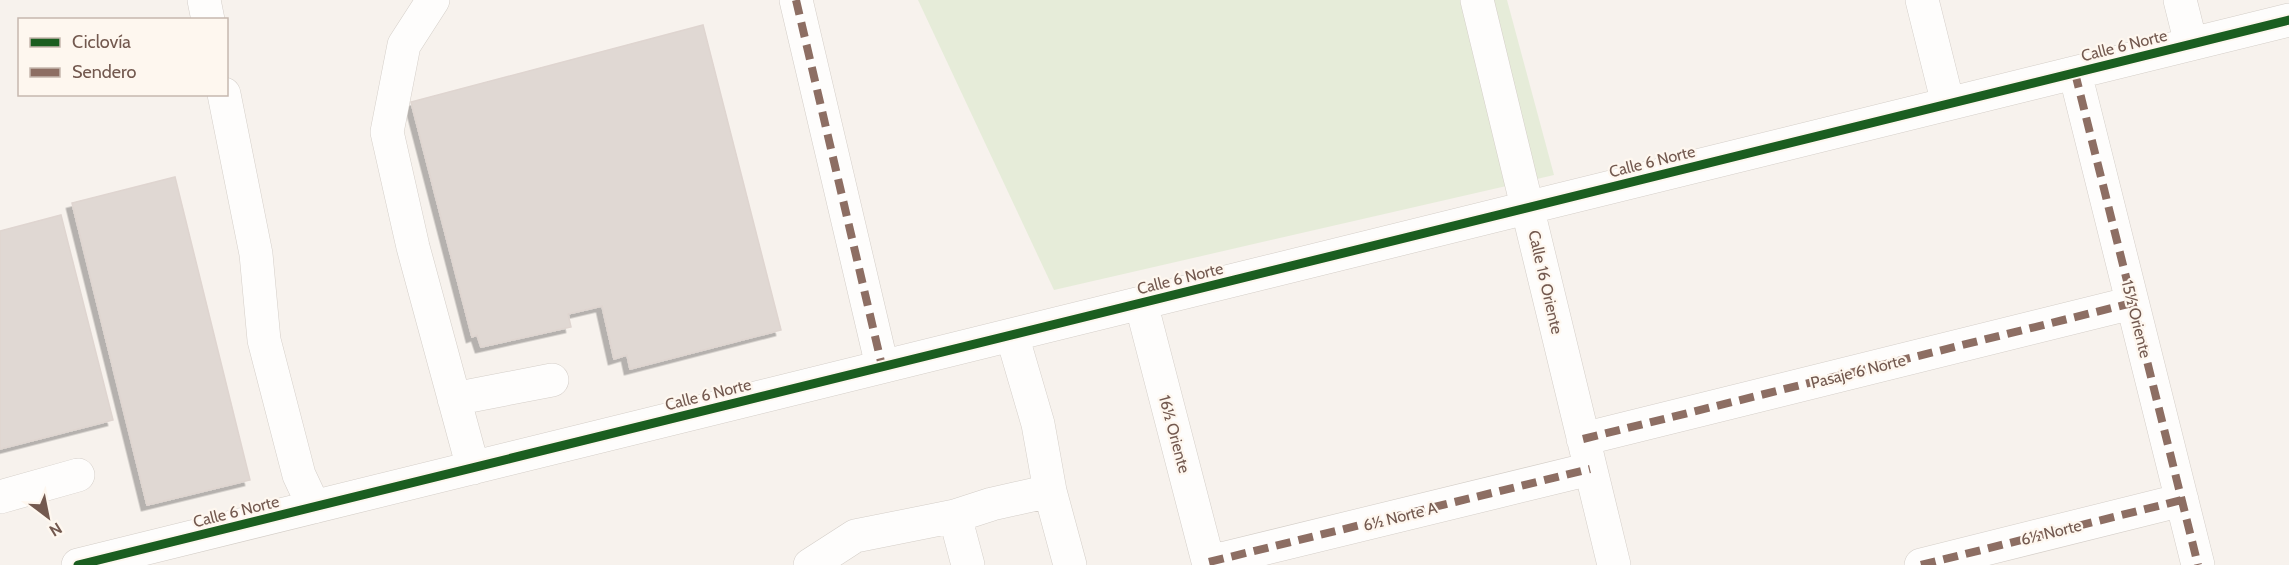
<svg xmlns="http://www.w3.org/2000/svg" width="2289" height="565" viewBox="0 0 2289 565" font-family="Cabin,sans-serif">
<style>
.green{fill:#e6ecd9}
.building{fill:#e0d8d3;stroke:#dfd5d0;stroke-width:1.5;filter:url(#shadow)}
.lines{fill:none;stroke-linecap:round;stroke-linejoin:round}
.minor-casing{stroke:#d4cec8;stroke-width:34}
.minor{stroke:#fefdfc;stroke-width:33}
.quiet{stroke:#8d6e63;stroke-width:8;stroke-dasharray:15 8;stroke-linecap:butt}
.cycleway-casing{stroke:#fef7ef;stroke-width:13}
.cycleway{stroke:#1b5e20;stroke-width:9}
.labels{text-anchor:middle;stroke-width:4.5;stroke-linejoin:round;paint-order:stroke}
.street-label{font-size:16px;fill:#73594f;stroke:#fef7ef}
</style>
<defs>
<filter id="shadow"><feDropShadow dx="-5.5" dy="5.5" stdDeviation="0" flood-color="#0004"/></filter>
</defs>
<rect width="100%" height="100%" fill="#f7f2ed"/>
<path class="green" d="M918 0H1507L1554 175 1054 290Z"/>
<path class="building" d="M703 25 781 330 630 369 627 355 614 359 602 306 568 314 571 327 481 347 477 335 472 337 411 102Z
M175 177 250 480 147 505 72 203Z
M61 215 113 420 0 449V231Z"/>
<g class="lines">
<g class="minor-casing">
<path id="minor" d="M204 0 208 20
M433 0 404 45 387 132 413 247 473 468
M796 0 882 366
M1477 0 1614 565
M1922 0 1948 104
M2180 0 2191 44
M2075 73 2198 565
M224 94 256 254 264 340 299 475 314 507
M1141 303 1209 565
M1012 335 1038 424 1050 491 1070 565
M454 399 552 380
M1583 439 2132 303
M0 497 78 475
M1209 562 1590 469
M78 565 2289 20
M810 565 855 536 955 516
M968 565 955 516 992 504 1050 491
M1921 565 2182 500"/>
</g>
<use href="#minor" class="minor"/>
<path class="quiet" d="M796 0 882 366
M2075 73 2198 565
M1583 439 2132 303
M1209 562 1590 469
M1921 565 2182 500"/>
<g class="cycleway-casing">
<path id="cycleway" d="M78 565 2289 20"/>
</g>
<use href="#cycleway" class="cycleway"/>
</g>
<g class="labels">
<g class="street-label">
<text transform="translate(2124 45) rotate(-14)" y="6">Calle 6 Norte</text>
<text transform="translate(1652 161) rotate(-14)" y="6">Calle 6 Norte</text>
<text transform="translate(1180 278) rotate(-14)" y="6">Calle 6 Norte</text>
<text transform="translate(1546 282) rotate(77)" y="6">Calle 16 Oriente</text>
<text transform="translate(2137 319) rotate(76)" y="6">15½ Oriente</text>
<text transform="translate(1858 371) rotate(-14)" y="6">Pasaje 6 Norte</text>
<text transform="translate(708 394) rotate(-14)" y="6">Calle 6 Norte</text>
<text transform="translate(1175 434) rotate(75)" y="6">16½ Oriente</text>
<text transform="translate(236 511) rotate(-14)" y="6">Calle 6 Norte</text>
<text transform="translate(1400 516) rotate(-14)" y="6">6½ Norte A</text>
<text transform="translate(2051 532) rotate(-14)" y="6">6½ Norte</text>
</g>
</g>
<rect x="18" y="18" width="210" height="78" fill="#fef7ef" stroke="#c6b8af" stroke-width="1.5"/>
<rect x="30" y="38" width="30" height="9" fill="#1b5e20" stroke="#c6b8af" stroke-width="1.5"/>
<text x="72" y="48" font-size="18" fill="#73594f">Ciclovía</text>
<rect x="30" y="68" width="30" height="9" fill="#8d6e63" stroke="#c6b8af" stroke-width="1.5"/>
<text x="72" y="78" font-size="18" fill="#73594f">Sendero</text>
<g transform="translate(48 517) rotate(148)" stroke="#fef7ef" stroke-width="4.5" paint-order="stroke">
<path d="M0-4.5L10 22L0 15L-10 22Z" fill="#73594f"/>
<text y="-9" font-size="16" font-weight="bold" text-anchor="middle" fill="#73594f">N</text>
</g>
</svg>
